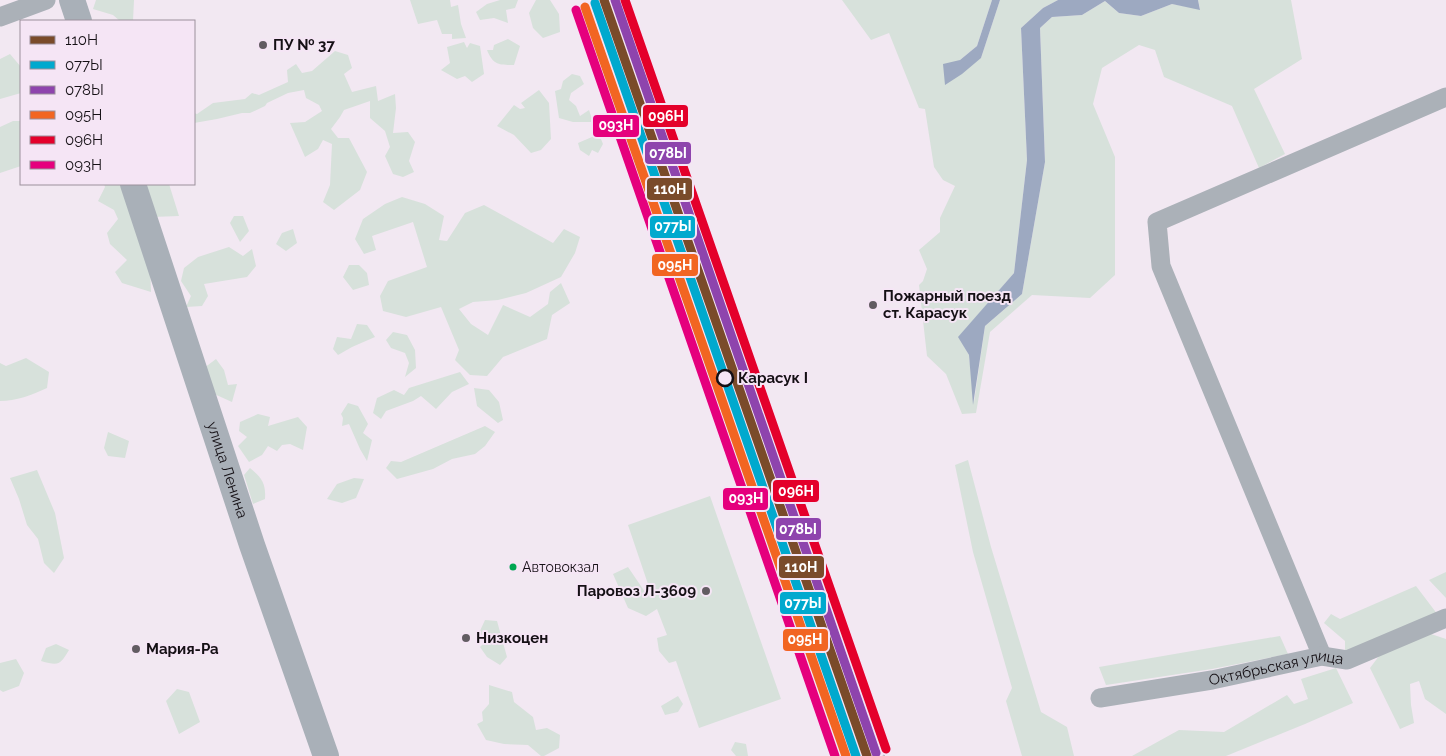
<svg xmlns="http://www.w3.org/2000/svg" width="1446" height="756" viewBox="0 0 1446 756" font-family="Raleway,sans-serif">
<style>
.green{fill:#d7e1db}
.water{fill:#9da9c1}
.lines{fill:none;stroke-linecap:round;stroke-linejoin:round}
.minor{stroke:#abb1b8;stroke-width:19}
.secondary{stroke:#a9b0b8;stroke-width:26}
.rail-casing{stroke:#a6a8af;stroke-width:5.5}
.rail{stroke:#f5e5f5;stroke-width:4;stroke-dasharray:11;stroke-linecap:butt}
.rail-1-casing{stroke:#f5e5f5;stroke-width:12}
.rail-2-casing{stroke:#f5e5f5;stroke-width:12}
.rail-3-casing{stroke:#f5e5f5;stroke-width:12}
.rail-4-casing{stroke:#f5e5f5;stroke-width:12}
.rail-5-casing{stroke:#f5e5f5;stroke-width:12}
.rail-6-casing{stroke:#f5e5f5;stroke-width:12}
.rail-1{stroke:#7a4b2a;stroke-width:9}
.rail-2{stroke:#00a9ce;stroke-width:9}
.rail-3{stroke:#8e44ad;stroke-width:9}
.rail-4{stroke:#f26522;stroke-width:9}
.rail-5{stroke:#e4002b;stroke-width:9}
.rail-6{stroke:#e5007d;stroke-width:9}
.poi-dot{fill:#625c62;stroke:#f5e5f5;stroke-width:2}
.stop-dot{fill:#f5e5f5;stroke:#151015;stroke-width:2.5}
.bus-dot{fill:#00a651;stroke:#f5e5f5;stroke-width:2}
.labels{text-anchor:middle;stroke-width:4;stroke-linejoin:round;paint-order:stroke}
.bus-label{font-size:14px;fill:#151015;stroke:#f5e5f5;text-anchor:start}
.poi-label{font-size:15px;font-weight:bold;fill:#151015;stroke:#f5e5f5;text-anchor:start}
.stop-label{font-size:15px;font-weight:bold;fill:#151015;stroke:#f5e5f5;text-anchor:start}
.street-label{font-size:15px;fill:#151015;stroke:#f5e5f5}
.line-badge{stroke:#f5e5f5;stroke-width:2}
.badge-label{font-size:14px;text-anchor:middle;font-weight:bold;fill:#fff}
</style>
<rect width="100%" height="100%" fill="#f2e8f2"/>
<path class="green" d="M96 0H134L133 21H120L113 15 93 9Z
M410 0H450L451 7 458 5 461 24 466 38 452 39V34H442L437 20 418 24Z
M500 0H518L515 8 506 10 508 23 494 18 480 20 476 12 487 4Z
M536 0H550L559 14 560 32 543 38 533 28 529 13Z
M842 0H992L977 46 960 60 981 58 1000 0H1058L1043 8 1021 28 1027 160 1014 273 959 337 969 355 974 402 985 326 1022 294 1045 162 1040 28 1052 17 1082 15 1105 1 1119 13 1141 16 1172 4 1200 9 1198 0H1291L1302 59 1254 89 1285 154 1259 168 1232 106 1164 77 1155 50 1139 45 1102 68 1093 104 1115 157V275L1090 298 1032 295 990 332 976 413 962 414 946 374 927 356 919 285 923 281 927 269 919 250 940 232V218L955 186 943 180 934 167 925 109 919 108 889 33 871 40Z
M508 39 520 46 514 65C499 65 493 65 487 50H493L494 45Z
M464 42 467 48 470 43 480 46 484 74 472 82 465 76 457 79 441 70 450 63 447 47Z
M335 51 348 55 352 68 344 74 352 92 376 86 378 101 395 94 396 108 393 133 408 132 415 142 409 161 414 172 403 177 393 174 385 156 390 147 385 131 370 118V101L344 110 340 117 331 129 338 138H349L367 172 360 190 334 210 323 202 330 185 332 144 323 140 318 149 305 157 290 123 305 122 322 111 319 105 306 98 304 90 288 93 267 103 265 106 250 113H242L217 119 194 123V113L197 114 213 103 245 99 252 93 259 95 288 82 287 70 296 64 302 73 312 71Z
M10 54 21 67V93L0 99V59Z
M572 74 580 76 584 84 571 93 569 100 576 106 580 116 589 110 593 122H573L559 118 555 91 561 89 563 81Z
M539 90 549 103 551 139 541 150 531 153 514 135 497 126 514 105 520 109 525 108 521 103Z
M13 121H21V166L0 173V127Z
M599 134 603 144 598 153 592 150 589 156 580 150 578 143Z
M104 184H121L150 264 151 292 122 283 115 272 127 260 110 244 107 233 118 219 114 210 98 201 105 187Z
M141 184H169L179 216 152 217Z
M402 197 425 204 444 216 439 240 447 241 465 213 484 205 553 243 564 229 580 237 575 253 561 277 526 293 498 300 473 302 459 309 471 324 488 335 503 305 530 317 548 304 550 292 561 283 570 303 552 315 547 339 503 357 487 376 470 375 455 360 459 350 441 307 406 317 383 311 380 296 388 281 427 267 413 222 372 236 376 250 364 254 355 239 363 219 385 204Z
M234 216H243L249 231 240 242 230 223Z
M293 229 297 243 286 251 276 244 282 233Z
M229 247 243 256 252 249 256 266 247 277 204 284 208 296 202 306 186 307 191 296 181 281 184 268 198 257Z
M349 265H359L367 273 369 285 353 290 343 277Z
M357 324 367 325 375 337 352 347 338 355 333 349 337 337 351 339Z
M393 332 407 335 415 350 416 368 405 377 409 363 405 353 391 348 386 340Z
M26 358 49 372 47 388C32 395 16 401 0 401V363L6 366Z
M216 359 224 370 228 385 237 384 232 402 212 393 204 368Z
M460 372 469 384 452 392 436 409 421 396 413 401 386 411 381 419 373 413 377 398 394 390 404 395 409 388Z
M474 388 489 390 499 402 503 420 498 423 477 406Z
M348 403 358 406 368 424 363 433 372 440 367 461 360 449 349 424 342 426 343 418 341 414Z
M258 414 270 417 268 426 298 417 307 427 303 450 290 444 282 445 277 451 268 446 262 455 249 462 238 446 247 437 239 431 240 422Z
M485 426 495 432 485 446 475 454 452 459 433 469 397 479 386 468 391 461 401 462Z
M108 432 129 441 125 458 108 456 104 448Z
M968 460 991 547 1041 712 1067 727 1074 756H1022L1006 701 1012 688 973 552 955 465Z
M250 468C262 478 266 483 265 499L253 504 244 475Z
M37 470 55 513 64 558 54 573 44 563 38 539 27 525 19 499 10 478Z
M354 478 364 479 356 498 342 503 327 499 337 484Z
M710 496 781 699 699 728 676 661 669 663 659 651 657 638 667 635 657 609 646 616 628 608 613 574 628 567 647 595 651 593 628 525Z
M1446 572V598L1429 580Z
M1416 586 1438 615 1345 655V641L1324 623 1331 614 1340 619Z
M485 620 497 621 507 657 500 665 487 657 480 647 488 639 479 633Z
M1425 632 1446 639V714L1425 699 1419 681 1410 684 1411 705 1414 723 1400 729 1370 668 1388 644Z
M1280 636 1288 654 1212 669 1106 685 1099 667Z
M56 644 69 650C60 665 59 666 41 661L46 648Z
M16 659 24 673 19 686 3 692 0 690V663Z
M1336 668 1353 703 1305 724 1226 756H1132L1179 730 1224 732 1287 695 1294 704 1308 699 1301 679Z
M489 685 512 692 514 702 533 717 536 730 547 728 560 735 559 748 544 756H541L528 745 504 744 486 740 477 724 483 721 482 712 489 704Z
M177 689 189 692 200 722 179 734 166 701Z
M678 696 683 704 678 712 665 715 661 706Z
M735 742 746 744 748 756H736L731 750Z"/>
<path class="water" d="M992 0H1000L981 58 962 74 945 85 943 64 960 60 977 46Z
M1058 0H1198L1200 10 1172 4 1141 16 1119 13 1105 1 1082 15 1052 17 1040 28 1045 162 1022 294 985 326 973 405 969 355 958 337 1014 273 1027 160 1021 28 1043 8Z"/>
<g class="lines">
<g class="minor">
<path d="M0 17 46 0"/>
<path d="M1322 656 1161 266 1157 222 1446 97"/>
<path id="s1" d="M1100 698 1212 680 1322 656 1347 660 1446 618"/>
</g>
<g class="secondary">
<path d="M72 0 79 21"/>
<path id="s2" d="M133 184 252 545 326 756"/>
</g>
<g class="rail-casing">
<path id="rail" d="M618 0C658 120 701 238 742 357 789 490 834 624 882 756"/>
</g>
<use href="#rail" class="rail"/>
<g class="rail-1-casing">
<path id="rail-1" d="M604 0 867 756"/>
</g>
<g class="rail-2-casing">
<path id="rail-2" d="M595 3 856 756"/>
</g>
<g class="rail-3-casing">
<path id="rail-3" d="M615 0 876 753"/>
</g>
<g class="rail-4-casing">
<path id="rail-4" d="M585 7 846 756"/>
</g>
<g class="rail-5-casing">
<path id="rail-5" d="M625 0 886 749"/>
</g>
<g class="rail-6-casing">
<path id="rail-6" d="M576 10 835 756"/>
</g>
<use href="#rail-1" class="rail-1"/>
<use href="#rail-2" class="rail-2"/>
<use href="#rail-3" class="rail-3"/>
<use href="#rail-4" class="rail-4"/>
<use href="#rail-5" class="rail-5"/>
<use href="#rail-6" class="rail-6"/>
</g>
<g class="poi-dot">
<circle cx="263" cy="45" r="5"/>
<circle cx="873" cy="305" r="5"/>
<circle cx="706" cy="591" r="5"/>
<circle cx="466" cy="638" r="5"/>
<circle cx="136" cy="649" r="5"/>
</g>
<circle class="stop-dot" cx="725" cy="378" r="8"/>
<circle class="bus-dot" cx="513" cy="567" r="4.5"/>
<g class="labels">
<g class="bus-label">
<text x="522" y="572">Автовокзал</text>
</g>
<g class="poi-label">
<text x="273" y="50">ПУ № 37</text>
<text x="883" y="301">Пожарный поезд<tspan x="883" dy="17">ст. Карасук</tspan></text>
<text x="696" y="596" text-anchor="end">Паровоз Л-3609</text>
<text x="476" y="643">Низкоцен</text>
<text x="146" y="654">Мария-Ра</text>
</g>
<g class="stop-label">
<text x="738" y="383">Карасук I</text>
</g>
<g class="street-label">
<text dy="5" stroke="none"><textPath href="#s2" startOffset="301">улица Ленина</textPath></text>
<text dy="5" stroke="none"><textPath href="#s1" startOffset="179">Октябрьская улица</textPath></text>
</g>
</g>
<g class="line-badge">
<rect x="642" y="104" width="47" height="24" rx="5" fill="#e4002b"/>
<rect x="592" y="114" width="48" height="24" rx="5" fill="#e5007d"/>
<rect x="644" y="141" width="48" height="24" rx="5" fill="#8e44ad"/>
<rect x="646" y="177" width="47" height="24" rx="5" fill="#7a4b2a"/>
<rect x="649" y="215" width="47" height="24" rx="5" fill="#00a9ce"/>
<rect x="651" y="253" width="48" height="24" rx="5" fill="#f26522"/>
<rect x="772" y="479" width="48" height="24" rx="5" fill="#e4002b"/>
<rect x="722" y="487" width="47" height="24" rx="5" fill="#e5007d"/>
<rect x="775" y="517" width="47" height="24" rx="5" fill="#8e44ad"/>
<rect x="778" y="555" width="47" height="24" rx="5" fill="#7a4b2a"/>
<rect x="779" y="591" width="48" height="24" rx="5" fill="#00a9ce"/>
<rect x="782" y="628" width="47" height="24" rx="5" fill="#f26522"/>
</g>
<g class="badge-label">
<text x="666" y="121">096Н</text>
<text x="616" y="130">093Н</text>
<text x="668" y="158">078Ы</text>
<text x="670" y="194">110Н</text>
<text x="673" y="231">077Ы</text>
<text x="675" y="270">095Н</text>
<text x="796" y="496">096Н</text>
<text x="746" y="503">093Н</text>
<text x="798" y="534">078Ы</text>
<text x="801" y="572">110Н</text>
<text x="803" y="608">077Ы</text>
<text x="805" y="644">095Н</text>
</g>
<rect x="20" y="20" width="175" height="165" fill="#f5e5f5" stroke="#9b909b"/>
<rect x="30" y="36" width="25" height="8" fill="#7a4b2a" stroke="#9b909b"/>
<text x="65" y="45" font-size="15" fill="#151015">110Н</text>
<rect x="30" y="61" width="25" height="8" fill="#00a9ce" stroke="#9b909b"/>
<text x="65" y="70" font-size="15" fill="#151015">077Ы</text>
<rect x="30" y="86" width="25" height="8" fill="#8e44ad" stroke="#9b909b"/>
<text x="65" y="95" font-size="15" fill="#151015">078Ы</text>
<rect x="30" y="111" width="25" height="8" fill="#f26522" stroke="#9b909b"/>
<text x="65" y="120" font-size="15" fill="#151015">095Н</text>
<rect x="30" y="136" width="25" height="8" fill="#e4002b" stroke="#9b909b"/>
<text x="65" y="145" font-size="15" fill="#151015">096Н</text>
<rect x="30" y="161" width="25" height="8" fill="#e5007d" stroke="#9b909b"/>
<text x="65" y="170" font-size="15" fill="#151015">093Н</text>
</svg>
